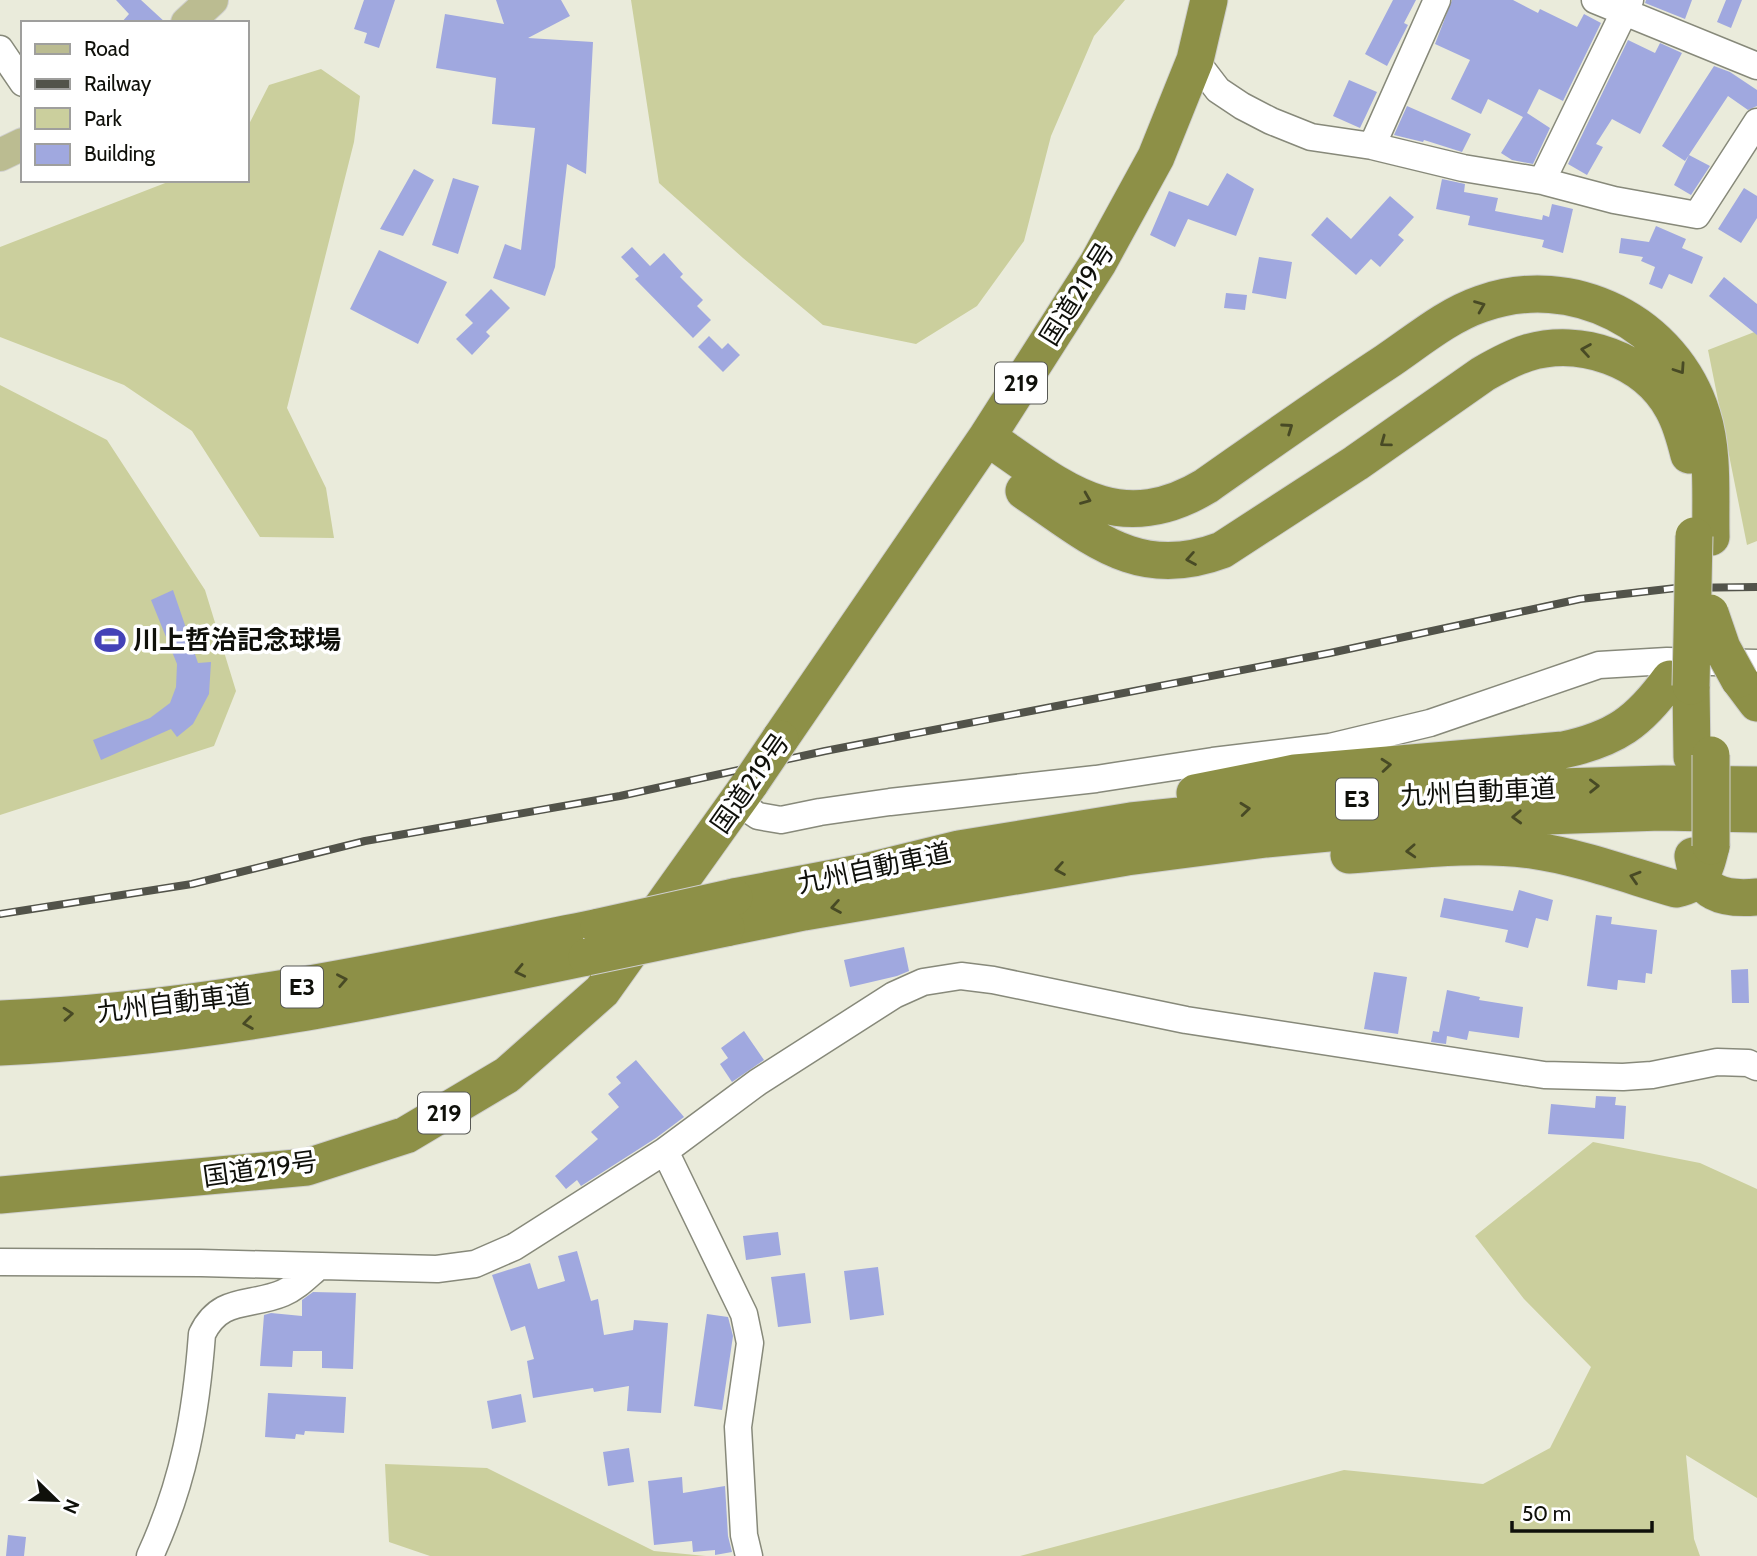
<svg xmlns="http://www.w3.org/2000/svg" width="1757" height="1556" viewBox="0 0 1757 1556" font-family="Cabin,'Noto Sans JP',sans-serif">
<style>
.green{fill:#cbcf9d}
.building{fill:#a0a8df}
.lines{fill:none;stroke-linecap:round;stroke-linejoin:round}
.minor-casing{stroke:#87897a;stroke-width:29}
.major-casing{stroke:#cfcfce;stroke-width:34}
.highway-casing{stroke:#cfcfce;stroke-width:39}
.minor{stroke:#fff;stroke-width:26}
.major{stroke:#bbbc91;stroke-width:32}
.highway{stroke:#8d9047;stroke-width:37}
.rail-casing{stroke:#52534a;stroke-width:8}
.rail{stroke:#fff;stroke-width:5;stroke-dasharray:16;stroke-linecap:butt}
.highway-bridge-casing{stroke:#cfcfce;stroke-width:39;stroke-linecap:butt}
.highway-bridge{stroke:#8d9047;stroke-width:37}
.oneway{stroke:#484a25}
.labels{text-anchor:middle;stroke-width:7;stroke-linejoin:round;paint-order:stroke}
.shield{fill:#fff;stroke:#575854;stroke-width:2}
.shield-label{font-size:24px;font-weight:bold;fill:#0f100a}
.street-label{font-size:26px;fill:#0f100a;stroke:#fff}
.poi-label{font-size:26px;font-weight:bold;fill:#0f100a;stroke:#fff;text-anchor:start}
</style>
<rect width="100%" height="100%" fill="#eaebdb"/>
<path class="green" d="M631 0H1125L1094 36 1051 136 1024 241 977 306 916 344 823 325 743 258 659 183Z
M321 69 360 96 354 142 287 408 326 488 334 538 260 537 192 431 124 385 0 337V247L173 180H247V128L269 85Z
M1757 331V541L1747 545 1708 350Z
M0 385 107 440 205 590 236 691 214 746 0 815Z
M1593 1142 1700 1163 1757 1189V1498L1686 1455 1694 1539 1700 1556H1020L1344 1470 1483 1484 1550 1448 1591 1367 1524 1299 1475 1236Z
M385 1464 487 1468 654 1551 706 1556H430L389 1542Z"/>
<path class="building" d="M116 0H141L166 23H121L129 14Z
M364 0H395L379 48 364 43 367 33 354 29Z
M496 0H561L570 16 528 38 593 42 586 174 567 164 555 267 545 296 493 278 505 244 521 250 535 128 492 124 496 78 436 68 445 14 504 24Z
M1393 0H1416L1404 23 1408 25 1387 66 1365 54Z
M1452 0H1513L1538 13 1540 9 1577 27 1584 14 1601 23 1563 101 1539 89 1527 113 1550 128 1533 164 1512 160 1501 153 1523 117 1488 99 1481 114 1451 99 1470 60 1435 44Z
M1646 0H1692L1685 19 1645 3Z
M1726 0H1742L1731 28 1717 22Z
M1628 40 1655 53 1660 43 1682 53 1640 134 1612 119 1596 144 1603 147 1587 175 1568 164Z
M1714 66 1730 72 1757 90V106L1748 110 1728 96 1685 161 1662 146Z
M1349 80 1377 92 1360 128 1333 116Z
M1407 106 1471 134 1462 152 1424 140 1423 142 1394 135Z
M1689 155 1710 166 1691 195 1674 185Z
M414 169 434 180 403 236 380 229Z
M1227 173 1254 189 1236 236 1188 219 1175 247 1150 235 1169 191 1208 206Z
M453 178 479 186 458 254 432 245Z
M1442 179 1465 184 1464 192 1498 198 1495 211 1542 220 1543 215 1549 217 1552 204 1573 209 1563 253 1542 247 1544 240 1468 225 1470 216 1436 209Z
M1744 188 1757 196V218L1741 243 1718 229Z
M1390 196 1414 217 1398 235 1404 240 1380 267 1371 259 1356 275 1311 235 1327 217 1351 239Z
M1656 226 1686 239 1682 248 1703 257 1692 284 1669 274 1662 289 1649 284 1655 267 1641 261 1643 257 1619 253 1621 238 1649 242Z
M632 247 650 266 664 253 683 274 680 277 703 300 697 306 711 320 693 338 635 279 639 276 621 257Z
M379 250 447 282 418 344 350 309Z
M1259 257 1292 262 1286 299 1252 293Z
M1724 277 1757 304V335L1709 296Z
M491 289 510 308 486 332 490 336 472 355 456 339 473 323 465 315Z
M1226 293 1247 295 1245 310 1224 308Z
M709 336 722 349 728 343 740 355 723 372 698 347Z
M173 590 198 663 211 662 209 694 193 724 177 737 171 729 101 760 93 740 150 718 170 703 176 687 177 664 151 600Z
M1519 890 1553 900 1548 921 1536 918 1528 948 1505 942 1508 930 1440 917 1444 898 1513 911Z
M1596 915 1612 917 1611 924 1657 930 1652 974 1646 973 1645 983 1618 980 1617 990 1587 986Z
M904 947 909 971 897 976 850 987 844 960Z
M1748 969 1749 1003H1732L1731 970Z
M1374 972 1407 977 1398 1034 1364 1029Z
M1447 990 1480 997 1479 1000 1523 1007 1519 1038 1469 1031 1467 1040 1447 1036 1446 1044 1431 1042 1433 1031 1439 1032Z
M744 1031 764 1060 732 1082 720 1064 728 1058 721 1048Z
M636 1060 684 1117 656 1138 581 1186 577 1180 566 1189 555 1176 598 1139 591 1132 619 1107 608 1094 621 1083 616 1077Z
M1596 1096 1616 1097 1615 1105 1626 1106 1624 1139 1548 1134 1551 1104 1595 1108Z
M778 1232 781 1255 746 1260 743 1236Z
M577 1251 591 1301 598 1299 604 1335 633 1330 634 1320 668 1323 661 1413 627 1411 629 1386 594 1392 593 1388 533 1398 527 1361 534 1359 525 1326 511 1331 492 1275 530 1263 538 1289 565 1281 558 1256Z
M878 1267 884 1315 850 1320 844 1271Z
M805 1273 811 1323 778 1327 771 1277Z
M313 1292 356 1293 353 1369 322 1368V1351H293L292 1367 260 1366 264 1315 271 1313 302 1316V1300Z
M707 1314 728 1317 733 1336 722 1410 694 1406Z
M268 1393 346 1397 344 1433 305 1431 304 1435 296 1434 295 1439 265 1437Z
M521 1394 526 1422 492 1429 487 1401Z
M629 1448 634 1482 608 1486 603 1452Z
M682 1477 683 1493 725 1486 728 1536 732 1552 715 1555V1550L693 1552 692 1541 654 1545 648 1481Z
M8 1535 26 1537 24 1556H6Z"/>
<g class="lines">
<g class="minor-casing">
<path id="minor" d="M1595 0 1757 66
M0 49 23 83
M1195 60 1218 90 1242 106 1271 121 1311 137 1372 146 1463 168 1542 181 1614 200 1697 215 1757 122
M1372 146 1437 0
M1542 181 1630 0
M737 802 758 816 781 820 820 812 890 802 1096 779 1213 761 1330 747 1430 723 1599 665 1667 661 1757 663
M665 1151 744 1314 750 1343 738 1427 744 1535 749 1556
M0 1262 201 1263 437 1269 475 1264 514 1247 665 1151 758 1082 894 995 923 982 961 976 993 980 1186 1020 1544 1075 1623 1077 1652 1075 1717 1062 1748 1063 1757 1067
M150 1556C184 1482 196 1415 202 1334 220 1296 250 1307 283 1293 297 1287 307 1276 319 1266"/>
</g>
<g class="major-casing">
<path id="major" d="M187 23 212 0
M0 155 23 144"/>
</g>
<g class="highway-casing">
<path id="highway" d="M987 437C1060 487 1116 540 1206 486 1266 444 1325 402 1386 362 1416 342 1446 316 1481 304 1572 271 1674 323 1702 415 1714 453 1710 497 1711 537
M1024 491C1091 536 1137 582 1222 550L1356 463 1483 374C1497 366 1511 358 1527 353 1580 337 1646 359 1673 409 1681 423 1685 439 1689 455
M1739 679 1757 703
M1691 686 1692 757
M780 739 987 437 1098 263 1156 157 1195 60 1209 0
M1195 793 1295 773 1563 750C1615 739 1639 722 1670 679
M1349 855C1409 851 1471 842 1531 850 1580 857 1628 875 1676 889 1702 884 1705 870 1711 846
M1693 856C1699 894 1723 900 1757 897
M734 897 865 872 959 849 1131 821 1303 803 1488 789 1663 784 1757 785
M726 928 804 912 1127 857 1266 839 1485 818 1661 812 1757 814
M0 1019C203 1011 401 968 599 927
M0 1047C200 1038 391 998 587 957
M0 1195 307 1167 406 1135 507 1075 602 991 751 782"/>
</g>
<use href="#minor" class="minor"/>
<use href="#major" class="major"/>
<use href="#highway" class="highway"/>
<g class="rail-casing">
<path id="rail" d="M0 914 192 884 365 841 620 796 825 751 1330 653 1580 599 1676 588 1757 587"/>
</g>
<use href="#rail" class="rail"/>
<g class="highway-bridge-casing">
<path id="highway-bridge" d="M1710 613 1722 648 1739 679
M1691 686 1694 536
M751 782 780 739
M1711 846V755
M599 927 734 897
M587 957 726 928"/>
</g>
<use href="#highway-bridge" class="highway-bridge"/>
</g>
<defs><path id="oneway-chevron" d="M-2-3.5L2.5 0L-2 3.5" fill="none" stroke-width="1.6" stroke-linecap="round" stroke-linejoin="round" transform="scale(1.75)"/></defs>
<g class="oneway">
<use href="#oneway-chevron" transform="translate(1480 306) rotate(-22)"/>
<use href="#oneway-chevron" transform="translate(1586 350) rotate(-171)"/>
<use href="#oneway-chevron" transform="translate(1680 369) rotate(56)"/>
<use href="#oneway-chevron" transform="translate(1288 428) rotate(-35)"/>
<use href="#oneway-chevron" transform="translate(1385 442) rotate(144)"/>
<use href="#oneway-chevron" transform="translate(1086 499) rotate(22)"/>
<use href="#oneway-chevron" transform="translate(1191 559) rotate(170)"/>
<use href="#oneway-chevron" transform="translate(1386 765) rotate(-5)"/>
<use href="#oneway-chevron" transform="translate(1594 786) rotate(-1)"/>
<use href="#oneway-chevron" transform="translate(1245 809) rotate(-6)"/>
<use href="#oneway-chevron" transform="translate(1517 817) rotate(178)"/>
<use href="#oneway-chevron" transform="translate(1411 851) rotate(177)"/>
<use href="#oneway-chevron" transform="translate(1060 869) rotate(170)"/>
<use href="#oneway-chevron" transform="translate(1635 877) rotate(-163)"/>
<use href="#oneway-chevron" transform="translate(836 907) rotate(170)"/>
<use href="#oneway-chevron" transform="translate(520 971) rotate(168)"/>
<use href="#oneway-chevron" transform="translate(342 980) rotate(-11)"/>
<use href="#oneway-chevron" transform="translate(68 1014) rotate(-4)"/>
<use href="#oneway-chevron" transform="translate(248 1023) rotate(172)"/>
</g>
<defs>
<g id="stadium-bare" transform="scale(2.415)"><path d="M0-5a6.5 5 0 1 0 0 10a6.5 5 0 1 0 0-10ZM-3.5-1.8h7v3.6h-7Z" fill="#4442b7" stroke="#fff" stroke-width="2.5" paint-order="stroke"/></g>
</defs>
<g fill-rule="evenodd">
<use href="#stadium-bare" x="110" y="640"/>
</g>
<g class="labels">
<g class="shield">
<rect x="995" y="362.5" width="52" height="41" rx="5"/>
<rect x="1336" y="778.5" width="42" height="41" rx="5"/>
<rect x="281" y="966.5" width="42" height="41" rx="5"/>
<rect x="418" y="1092.5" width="52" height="41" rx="5"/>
</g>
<g class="shield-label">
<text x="1021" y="391">219</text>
<text x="1357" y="807">E3</text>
<text x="302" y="995">E3</text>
<text x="444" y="1121">219</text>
</g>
<g class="street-label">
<text transform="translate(1077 294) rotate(-58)" y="9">国道219号</text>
<text transform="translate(750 783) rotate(-55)" y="9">国道219号</text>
<text transform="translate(1478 792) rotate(-3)" y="9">九州自動車道</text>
<text transform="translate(874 868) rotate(-12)" y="9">九州自動車道</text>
<text transform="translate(174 1003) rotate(-7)" y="9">九州自動車道</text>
<text transform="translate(260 1169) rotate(-8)" y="9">国道219号</text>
</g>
<g class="poi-label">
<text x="133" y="649">川上哲治記念球場</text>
</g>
</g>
<rect x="21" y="21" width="228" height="161" fill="#ffffff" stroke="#9f9f9d" stroke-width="2"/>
<rect x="35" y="44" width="35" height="10" fill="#bbbc91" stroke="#9f9f9d" stroke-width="2"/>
<text x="84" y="56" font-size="21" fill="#0f100a">Road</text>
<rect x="35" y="79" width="35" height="10" fill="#52534a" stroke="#9f9f9d" stroke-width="2"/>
<text x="84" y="91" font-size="21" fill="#0f100a">Railway</text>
<rect x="35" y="108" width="35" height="21" fill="#cbcf9d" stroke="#9f9f9d" stroke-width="2"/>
<text x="84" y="126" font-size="21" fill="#0f100a">Park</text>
<rect x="35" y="144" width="35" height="21" fill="#a0a8df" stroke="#9f9f9d" stroke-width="2"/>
<text x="84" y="161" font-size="21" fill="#0f100a">Building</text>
<g transform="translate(56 1500) rotate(113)" stroke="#ffffff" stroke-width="5" paint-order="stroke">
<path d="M0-5L12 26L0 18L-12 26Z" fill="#0f100a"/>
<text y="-10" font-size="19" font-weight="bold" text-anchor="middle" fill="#0f100a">N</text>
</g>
<path d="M1512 1521v10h140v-10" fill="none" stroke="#0f100a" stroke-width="3.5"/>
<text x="1522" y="1521" font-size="21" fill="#0f100a" stroke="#ffffff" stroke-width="5" paint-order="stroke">50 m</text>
</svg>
